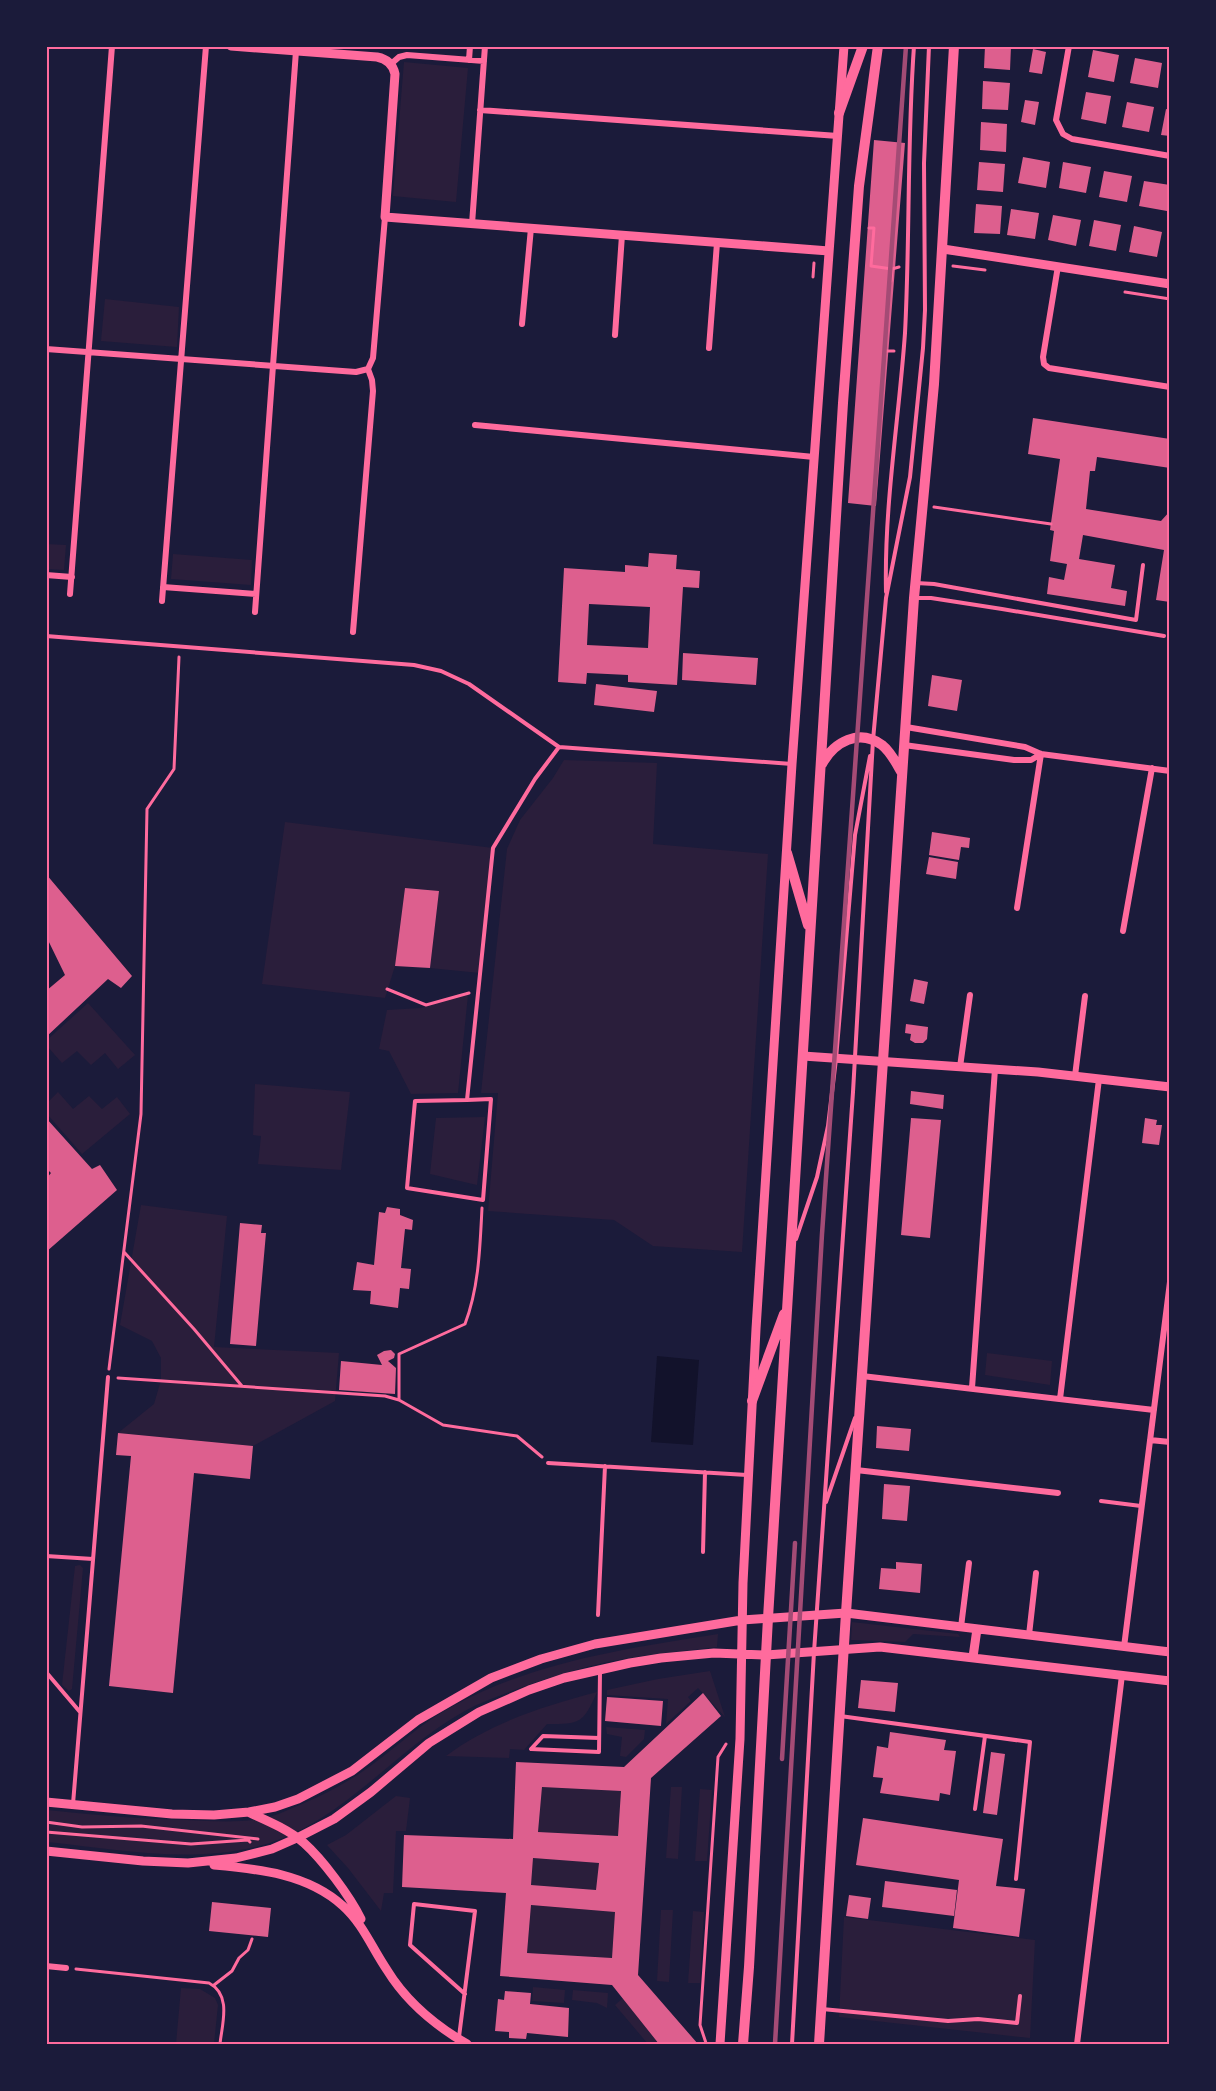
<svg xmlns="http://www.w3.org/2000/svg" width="1216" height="2091" viewBox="0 0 1216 2091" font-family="Rubik,sans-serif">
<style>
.green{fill:#2a1e3b}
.water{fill:#12122b}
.building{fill:#dd5f8e;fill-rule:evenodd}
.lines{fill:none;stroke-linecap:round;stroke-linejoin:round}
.path{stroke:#ff6b9d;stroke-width:3}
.service{stroke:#ff6b9d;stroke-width:4}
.minor{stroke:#ff6b9d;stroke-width:6}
.tertiary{stroke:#ff6b9d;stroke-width:9}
.primary{stroke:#ff6b9d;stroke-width:10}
.rail{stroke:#a44b75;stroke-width:4.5}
.neatline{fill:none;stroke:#ff6b9d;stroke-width:2}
</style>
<rect width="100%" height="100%" fill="#1b1b3a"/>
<path class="green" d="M404 62 468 68 456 202 393 196Z
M105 299 179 307 177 347 101 341Z
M46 544 66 545 64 570 47 569Z
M173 554 252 560 251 585 171 579Z
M564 760 657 763 653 844 768 854 742 1252 653 1246 614 1220 488 1211 498 1093H481L507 849 520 820 553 778Z
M285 822 493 848 480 973 430 968 439 891 405 888 395 966 385 998 262 984Z
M468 995 458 1093 411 1094 389 1051 379 1049 387 1010 421 1008Z
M88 1003 135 1055 118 1069 105 1053 91 1065 77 1051 62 1063 47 1046V1040Z
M255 1084 350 1092 341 1170 258 1164 261 1136 253 1135Z
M58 1092 73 1109 89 1096 102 1109 117 1097 130 1114 82 1154 47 1114V1103Z
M485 1117 477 1185 430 1174 436 1118Z
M141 1205 227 1216 214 1347 339 1353 335 1401 253 1446 118 1433 154 1404 161 1380V1358L152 1341 120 1325Z
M987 1353 1052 1361 1050 1385 985 1375Z
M80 1565 83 1568 72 1689 69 1691 62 1685 75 1566Z
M852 1622 958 1634 960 1637 913 1634 905 1642 851 1640Z
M718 1634 717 1647C690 1651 663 1652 636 1657 595 1663 556 1675 517 1689 499 1696 480 1702 463 1712 392 1752 340 1825 259 1846 189 1864 117 1849 47 1842V1810C93 1815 140 1819 187 1820 210 1821 236 1823 259 1819 274 1817 288 1810 302 1804 326 1794 348 1782 369 1767 397 1747 422 1722 453 1706 537 1661 625 1649 718 1634Z
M710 1671 725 1717 698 1688 688 1697 691 1701 666 1724 668 1699 607 1695V1690L658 1679Z
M597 1692C583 1724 580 1724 547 1724L524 1750 510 1749 509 1758 446 1756C490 1723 544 1706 597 1692Z
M606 1727 645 1730 644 1739 626 1757 620 1756 622 1737 607 1734Z
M542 1787 621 1791 618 1836 538 1832Z
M671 1787H682L678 1859 666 1858Z
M700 1789 712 1790 707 1861H695Z
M396 1796 410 1798 406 1831H396L393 1893H384L381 1911 348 1868 327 1845 346 1835Z
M533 1858 599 1863 596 1890 531 1885Z
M531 1905 615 1912 612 1958 527 1953Z
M661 1910H673L669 1982 657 1981Z
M693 1911 704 1912 700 1983H688Z
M844 1917 1035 1940 1030 2038 839 2017Z
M533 1987 565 1990 564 2003 532 2001Z
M181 1988 200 1989 215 1998 218 2005 214 2044H176Z
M573 1990 608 1993 607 2008 597 2003 572 2000Z
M623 1998 659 2044H648L615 2005Z"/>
<path class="water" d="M657 1356 699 1360 693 1445 651 1442Z"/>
<path class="building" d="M985 46H1011L1010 70 984 68Z
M1033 49 1046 52 1042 74 1029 72Z
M1093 50 1119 55 1114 82 1088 77Z
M1135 58 1162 63 1158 88 1130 83Z
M983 81 1010 83 1008 110 982 109Z
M1086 92 1111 96 1106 124 1081 119Z
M1025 100 1039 102 1035 125 1021 122Z
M1127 102 1154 107 1149 132 1122 127Z
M1166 109 1170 110V136L1161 135Z
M981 122 1007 124 1006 152 980 150Z
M874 140 905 143 876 506 848 503Z
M1023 157 1050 162 1046 188 1018 183Z
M979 162 1005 164 1003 192 977 190Z
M1063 162 1091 167 1086 193 1059 188Z
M1104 171 1132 176 1127 202 1099 197Z
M1144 181 1170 185 1167 211 1139 206Z
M976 204 1002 206 1000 234 974 233Z
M1011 209 1039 213 1035 239 1007 235Z
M1053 215 1081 220 1076 246 1048 240Z
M1094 220 1121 225 1116 251 1089 246Z
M1134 226 1162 232 1157 257 1129 252Z
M1033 418 1170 439V468L1097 457 1095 471H1090L1086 509 1161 521 1170 511V602L1156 600 1164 550 1083 535 1079 559 1115 565 1111 588 1127 591 1125 606 1047 594 1049 577 1064 580 1067 564 1050 561 1054 531 1050 530 1060 459 1028 454Z
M649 553 677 555 676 569 700 571 699 588 683 587 677 685 628 682V675L587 673 586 684 558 682 564 568 625 572V565L648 567ZM589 604 650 607 648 648 587 645Z
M683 653 758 658 756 685 682 680Z
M932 675 962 680 957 711 928 706Z
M596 684 657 691 654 712 594 705Z
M932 832 970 838 969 848 961 847 959 860 929 855Z
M929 857 958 862 956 879 926 874Z
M46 874 132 976 121 988 108 979 46 1037V991L65 975 46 936Z
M405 888 439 891 430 968 395 966Z
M914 979 928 982 924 1004 910 1001Z
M906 1024 928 1027 927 1039 923 1043H915L910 1040 911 1034 905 1033Z
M911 1091 944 1095 943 1109 910 1104Z
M46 1118 92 1169 100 1165 117 1190 46 1252V1179L51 1173 46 1168Z
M911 1118 941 1120 930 1238 901 1235Z
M1145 1118 1157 1120 1156 1125H1162L1159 1145 1142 1143Z
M387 1207 400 1209V1215L413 1220 412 1230 405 1229 401 1268 411 1269 409 1289 400 1288 398 1308 370 1304 371 1291 353 1290 357 1262 374 1265 379 1212 385 1213Z
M240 1223 262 1225 261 1233H266L256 1346 230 1344Z
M391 1350 395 1354 394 1358 388 1361 396 1368 395 1394 339 1390 341 1361 382 1365 377 1355 384 1351Z
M877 1426 911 1429 909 1451 876 1448Z
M118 1433 253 1446 250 1479 194 1473 173 1693 109 1686 131 1456 116 1455Z
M884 1484 910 1486 907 1521 882 1519Z
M896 1562 922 1564 920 1593 879 1589 881 1568 896 1569Z
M861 1680 898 1683 895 1712 858 1708Z
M703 1693 721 1716 651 1778 638 1975 698 2044H659L612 1985 500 1976 506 1893 402 1887 404 1835 513 1839 516 1762 624 1767ZM542 1787 621 1791 618 1836 538 1832ZM533 1858 599 1863 596 1890 531 1885ZM531 1905 615 1912 612 1958 527 1953Z
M607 1697 663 1701 661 1726 605 1721Z
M890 1732 946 1740 944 1750 956 1751 950 1795 940 1793 939 1801 880 1793 883 1778 873 1777 877 1746 888 1748Z
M991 1752 1005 1754 997 1815 983 1813Z
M863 1818 1003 1839 996 1886 1025 1889 1019 1937 953 1928 959 1880 856 1865Z
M885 1881 957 1890 954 1916 882 1907Z
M849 1895 871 1898 868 1919 846 1916Z
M212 1902 271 1908 268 1937 209 1931Z
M505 1991 531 1993 530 2004 569 2008 568 2037 527 2033 526 2039 509 2038V2032L495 2031 498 1999 504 2000Z"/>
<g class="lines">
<path class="path" d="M869 228H874L871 266 892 269 899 267
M953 266 985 270
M813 277 814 263
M891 281 892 269
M1125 292 1170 299
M886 351H894
M934 507 1051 524
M387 989 426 1005 469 993
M124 1252 194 1329 242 1386
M109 1369 141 1114 147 809 174 769 179 657
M118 1378 385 1396 399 1400 443 1425 517 1436 542 1457
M399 1400V1354L465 1324C479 1287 480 1247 482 1208
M46 1822 82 1827 141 1826 258 1839
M46 1832 191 1844 248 1840 250 1842
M76 1969 209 1983C232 1995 222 2024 220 2044
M214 1985 232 1971 239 1958 248 1950 252 1939
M706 2043 700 2025 718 1757 726 1744"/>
<path class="service" d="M916 583 934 584 1136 620 1143 565
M886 592C884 505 899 419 905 333 910 238 907 142 914 46
M915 598H931L1002 609 1164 636
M46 636 414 665 441 671 469 684 559 747 792 764
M467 1100 415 1101 407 1188 483 1200 491 1099 467 1100 493 848 535 779 559 747
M796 1239 817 1177 828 1126 836 1059 855 835 870 756
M548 1463 747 1475
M1101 1501 1141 1506
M826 1502 855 1418
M703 1552 705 1472
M46 1556 93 1559
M598 1615 605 1466
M46 1672 80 1712
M840 1716 1030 1742 1016 1879
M599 1738 543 1736 531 1749 599 1752 600 1672
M73 1804 108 1377
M975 1809 985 1736
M822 2009 948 2021 978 2019 1017 2023 1020 1996
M459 2037 475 1911 414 1904 410 1945 465 1994
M792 2044 814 1652 853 1092 873 740 886 598 910 477 923 348 925 310 924 163 929 46"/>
<path class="minor" d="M1069 46 1056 120 1063 134 1072 139 1170 156
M469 60 470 46
M391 64 399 57 407 55 484 61
M480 110 838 136
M472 224 485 46
M1058 266 1043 357 1044 364 1049 368 1170 387
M522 324 531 228
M615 335 622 235
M709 348 717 243
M46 349 356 372 368 369
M368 369 373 358 385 217
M475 425 814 457
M46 575 72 577
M163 587 256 594
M70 594 112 46
M162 601 206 46
M255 612 296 51
M353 632 373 391 372 380 368 369
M906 727 1025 747 1041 754 1170 771
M904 745 1014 760H1031L1041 754
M1017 908 1041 754
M1123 931 1152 768
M960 1067 970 995
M1075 1076 1085 996
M862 1376 1154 1410
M972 1388 995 1069
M1060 1399 1099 1079
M1150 1440 1170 1442
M856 1470 1058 1493
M961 1627 969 1563
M1029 1635 1036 1573
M1124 1647 1170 1282
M46 1966 66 1968
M1077 2044 1122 1675"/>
<path class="tertiary" d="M231 46 377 57C387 59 393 64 395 74L385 217 829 251
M943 249 1170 284
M803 1056 1038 1072 1170 1087
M973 1657 977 1629
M46 1802 172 1814 214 1815 249 1812 275 1807 298 1799 352 1771 418 1720 491 1678 541 1659 595 1644 742 1620 846 1613 1170 1652
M250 1813C268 1821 289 1830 304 1843 322 1859 350 1896 361 1919
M46 1851 143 1861 188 1863 236 1858 272 1849 297 1838 334 1819 371 1792 429 1743 479 1712 529 1690 564 1678 630 1663 661 1658 714 1653 766 1655 880 1647 1170 1681
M214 1865C259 1869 308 1874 343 1906 363 1924 372 1948 387 1970 406 2001 436 2026 467 2044
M720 2044 740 1739 743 1583 756 1329 792 764 844 46"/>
<path class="primary" d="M839 113 863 46
M822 764C834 742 859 728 882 745 891 752 896 763 902 773
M787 853 808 925
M752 1401 784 1314
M743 2044 749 1967 768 1618 843 403 859 186 878 46
M819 2044 846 1613 914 598 934 384 954 46"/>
<path class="rail" d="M782 1759 795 1543
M775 2044 822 1234 906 46"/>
</g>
<rect width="1216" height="2091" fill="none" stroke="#1b1b3a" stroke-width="96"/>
<rect x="48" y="48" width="1120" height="1995" class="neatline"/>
</svg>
